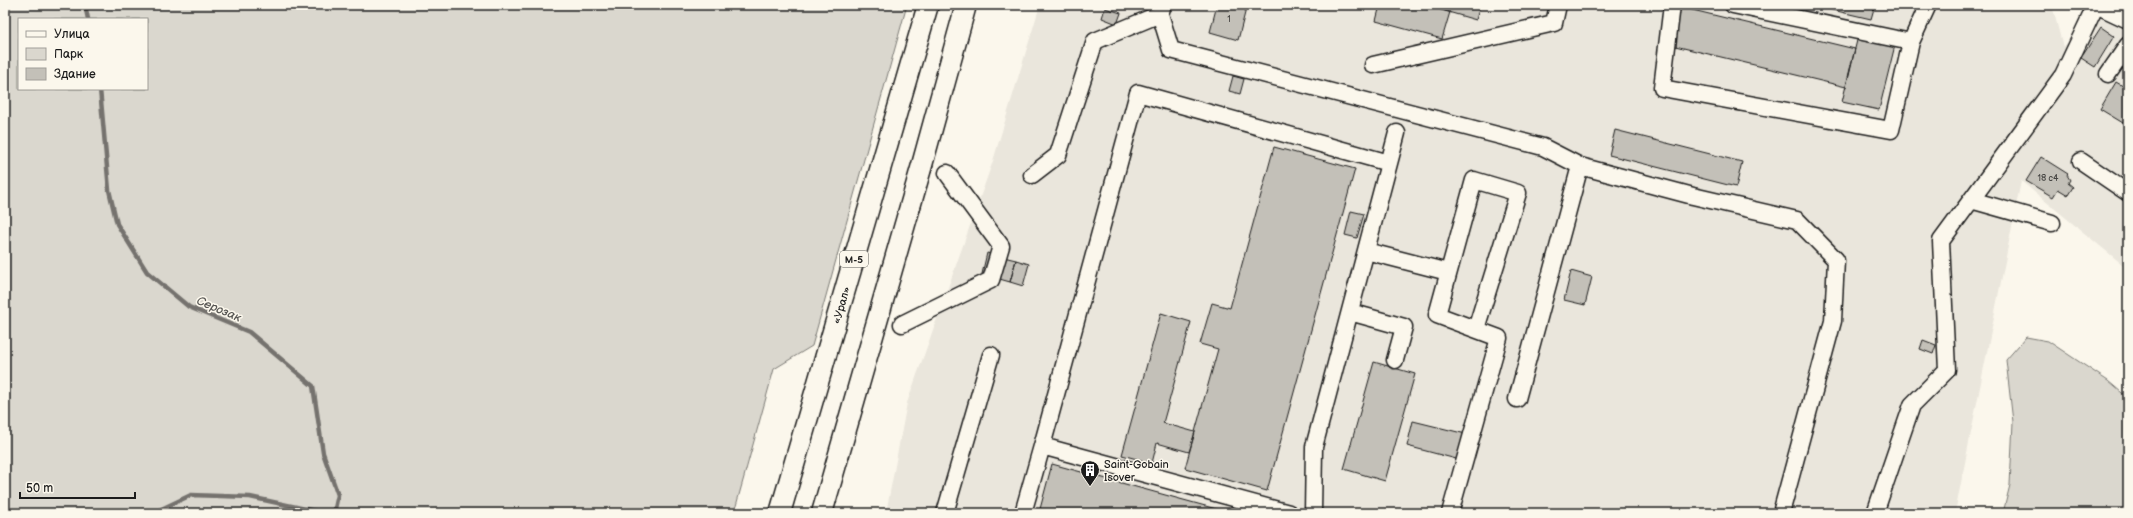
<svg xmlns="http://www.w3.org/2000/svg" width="2133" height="518" viewBox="0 0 2133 518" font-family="'Balsamiq Sans',sans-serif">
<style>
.built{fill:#eae6dc}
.green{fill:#dad7ce;stroke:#7b7a75;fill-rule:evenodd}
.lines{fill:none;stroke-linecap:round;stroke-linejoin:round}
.stream{stroke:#74726e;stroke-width:4.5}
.building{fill:#c3c0b8;stroke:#1c1c1c}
.minor-casing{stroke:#1c1c1c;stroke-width:19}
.major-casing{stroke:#1c1c1c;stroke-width:23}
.minor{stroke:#fbf7ec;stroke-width:16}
.major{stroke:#fbf7ec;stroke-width:20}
.labels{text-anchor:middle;stroke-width:3;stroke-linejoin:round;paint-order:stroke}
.number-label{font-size:9px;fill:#464543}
.shield{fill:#fbf7ec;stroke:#5f5e5a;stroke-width:1}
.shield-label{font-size:10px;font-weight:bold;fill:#1c1c1c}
.street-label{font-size:11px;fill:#1c1c1c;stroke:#fbf7ec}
.poi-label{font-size:11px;fill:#1c1c1c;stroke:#fbf7ec;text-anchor:start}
.water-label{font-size:12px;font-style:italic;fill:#575653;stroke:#fbf7ec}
</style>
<rect width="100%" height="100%" fill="#fbf7ec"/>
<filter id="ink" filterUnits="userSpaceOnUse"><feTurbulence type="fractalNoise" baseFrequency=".025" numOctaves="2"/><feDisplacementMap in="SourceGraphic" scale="8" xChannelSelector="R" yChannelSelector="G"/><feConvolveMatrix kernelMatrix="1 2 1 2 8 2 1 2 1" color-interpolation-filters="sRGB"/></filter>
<g filter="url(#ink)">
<path class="built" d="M1040 5H2052L2063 47 2108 5H2128V269L2021 181 1955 513H886L907 403 993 161Z"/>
<path class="green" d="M5 5H907L812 346 774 369 734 513H5ZM19 19H147V89H19Z
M2026 337 2048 341 2108 381 2128 398V513H2003L2010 485 2013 422 2006 360Z"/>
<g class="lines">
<path class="stream" d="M85 5 88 19
M100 89 109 190 117 224 147 272 189 307 249 332 313 386 323 453 338 495 334 513
M153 513 191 495 250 497 324 513"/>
</g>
<path class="building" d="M1217 5H1247L1238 40 1210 32Z
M1380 5H1424L1450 12 1442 39 1376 21Z
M1424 5H1480L1476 20Z
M1811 5H1875L1871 19Z
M1680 7 1855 49 1846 87 1671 45Z
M1105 8 1121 13 1117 24 1102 18Z
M2101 27 2114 36 2095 67 2081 58Z
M1859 32 1896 41 1879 110 1842 102Z
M1233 76 1244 79 1240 94 1229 91Z
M2116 82 2128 89V126L2100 109Z
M1615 130 1742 162 1736 187 1609 155Z
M1274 147 1355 169 1267 491 1185 468 1218 349 1200 344 1212 303 1230 308Z
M2041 157 2068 174 2067 175 2070 180 2068 183 2073 187 2068 195 2058 189 2053 197 2026 181Z
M1351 211 1364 214 1357 238 1345 235Z
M987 253 1016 260 1010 282 982 274Z
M1016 260 1029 264 1023 286 1010 282Z
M1571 271 1592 277 1585 305 1564 300Z
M1161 313 1191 322 1163 423 1195 432 1189 452 1157 443 1152 463 1122 455Z
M1923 340 1936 345 1933 354 1920 349Z
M1374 362 1415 374 1385 481 1344 469Z
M1413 421 1466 434 1460 460 1407 446Z
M1052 464 1231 513H1054L1040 509Z"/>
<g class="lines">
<g class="minor-casing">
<path id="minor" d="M1163 5 1160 14 1171 50 1543 147 1580 166 1693 196 1797 220 1836 260 1833 321 1781 513
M1672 5 1662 88 1891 130 1911 42 1928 5
M1733 5 1911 42
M2096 5 2128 20
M1373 65 1554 23 1558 5
M2108 74 2128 45
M2081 161 2128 193
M1032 175 1058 155 1095 41 1160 14
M1971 200 2052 223
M1366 251 1448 272
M1350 312 1404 327 1395 360
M902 324 991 280 1001 246 947 173
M1517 399 1580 166
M945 513 991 355
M1023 513 1042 446
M1289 513 1042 446 1138 93 1389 163
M1313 513 1314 447 1397 133
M1450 513 1499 338 1437 315 1474 180 1518 193 1476 329
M1875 513 1912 405 1947 370 1941 241 2063 75 2096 5"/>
</g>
<g class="major-casing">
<path id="major" d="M780 513 928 5
M822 513 922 165 966 5"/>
</g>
<use href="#minor" class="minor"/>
<use href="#major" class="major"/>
</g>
</g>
<defs>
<g id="building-pin" transform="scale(1)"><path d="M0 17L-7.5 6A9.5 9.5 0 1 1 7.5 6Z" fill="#1c1c1c" stroke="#fbf7ec"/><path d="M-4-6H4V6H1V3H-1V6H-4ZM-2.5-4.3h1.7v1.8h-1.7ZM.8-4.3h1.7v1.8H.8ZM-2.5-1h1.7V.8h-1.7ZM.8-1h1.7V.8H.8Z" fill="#fff"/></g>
</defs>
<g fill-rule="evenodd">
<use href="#building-pin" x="1090" y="470"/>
</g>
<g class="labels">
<g class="number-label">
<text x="1229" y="22">1</text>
<text x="2048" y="181">18 с4</text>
</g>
<rect class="shield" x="840" y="251" width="28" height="16" rx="3"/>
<g class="shield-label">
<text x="854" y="263">М-5</text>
</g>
<g class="street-label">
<text transform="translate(841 305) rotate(-74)" y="4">«Урал»</text>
</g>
<g class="poi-label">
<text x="1104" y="468">Saint-Gobain<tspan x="1104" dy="13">Isover</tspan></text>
</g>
<g class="water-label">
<text transform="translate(219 309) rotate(23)" y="4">Серозак</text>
</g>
</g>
<rect width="2133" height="518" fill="none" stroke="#fbf7ec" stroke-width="20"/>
<rect x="10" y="10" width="2113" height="498" fill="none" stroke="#1c1c1c" stroke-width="1.5" filter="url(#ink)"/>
<rect x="18" y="18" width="130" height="72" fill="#fbf7ec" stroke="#a29f99"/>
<rect x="26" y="31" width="20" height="6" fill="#fbf7ec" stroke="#a29f99"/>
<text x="54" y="38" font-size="12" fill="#1c1c1c">Улица</text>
<rect x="26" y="48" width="20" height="12" fill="#dad7ce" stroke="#a29f99"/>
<text x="54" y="58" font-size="12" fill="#1c1c1c">Парк</text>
<rect x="26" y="68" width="20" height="12" fill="#c3c0b8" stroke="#a29f99"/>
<text x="54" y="78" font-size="12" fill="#1c1c1c">Здание</text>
<path d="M20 492v6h115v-6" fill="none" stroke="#1c1c1c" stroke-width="2"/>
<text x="26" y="492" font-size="12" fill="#1c1c1c" stroke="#fbf7ec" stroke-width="3" paint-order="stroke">50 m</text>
</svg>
